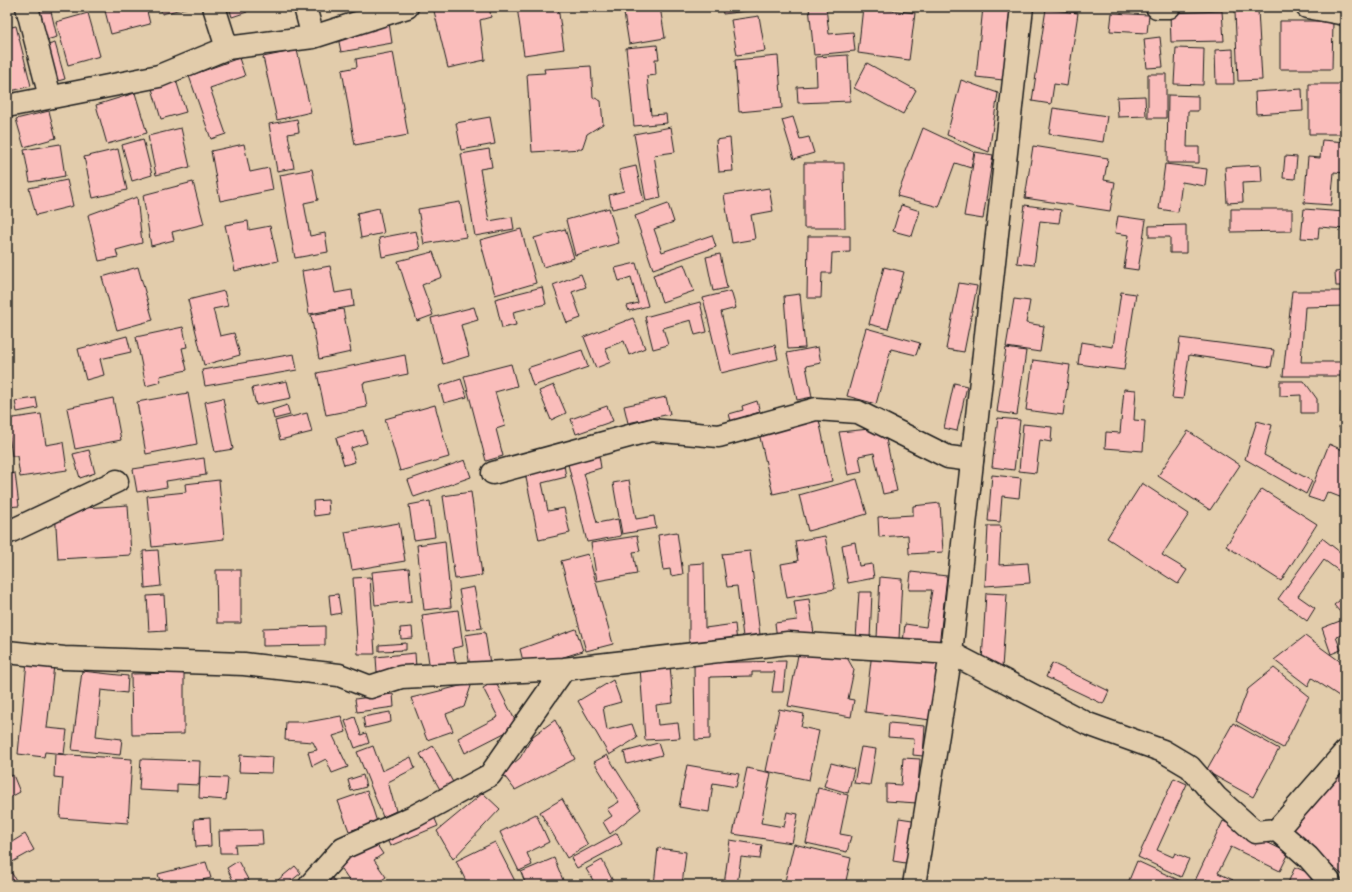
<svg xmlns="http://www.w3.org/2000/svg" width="1352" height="892" viewBox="0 0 1352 892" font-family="Mali,sans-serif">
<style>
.building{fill:#fabdbb;stroke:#1c1c1c}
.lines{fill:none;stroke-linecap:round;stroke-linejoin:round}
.minor-casing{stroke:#1c1c1c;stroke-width:25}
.tertiary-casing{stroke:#1c1c1c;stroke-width:25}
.minor{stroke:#e2ccab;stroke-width:22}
.tertiary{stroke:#e2ccab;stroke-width:22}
</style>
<rect width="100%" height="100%" fill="#e2ccab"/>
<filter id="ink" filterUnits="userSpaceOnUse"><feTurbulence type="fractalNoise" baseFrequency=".025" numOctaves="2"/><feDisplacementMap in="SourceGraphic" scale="8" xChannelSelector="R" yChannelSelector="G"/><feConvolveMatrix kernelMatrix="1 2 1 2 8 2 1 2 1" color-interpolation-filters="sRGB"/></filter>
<g filter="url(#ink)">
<path class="building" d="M7 7H8L11 22 7 23Z
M30 7H50L57 37 39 42Z
M104 7H146L150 24 111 34Z
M160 7H189L162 14Z
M229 7H245L247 12 232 17Z
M314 7H328L315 10Z
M433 7H489L491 17 480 20 485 60 448 68Z
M517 7H558L564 49 524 55Z
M623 7H660L665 38 629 44Z
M722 7H761V9L723 14Z
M809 7H826L829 34 853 32 855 51 814 55Z
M863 7 915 13 909 60 858 53Z
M983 7H1010L1003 80 976 77Z
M1046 9 1078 13 1067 86 1054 84 1051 104 1032 101Z
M1258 10 1262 80 1238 81 1235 12Z
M1222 11 1224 41 1171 42 1170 13Z
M88 13 100 56 68 65 56 22Z
M1112 13 1149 15 1147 33 1110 31Z
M759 16 765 51 737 55 731 20Z
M1280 21H1333L1332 69H1280Z
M389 23 392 43 341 52 337 32Z
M16 26 31 86 7 92V28Z
M1160 37 1163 67 1147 68 1144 39Z
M55 43 65 79 51 83 41 47Z
M657 45 659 59H655L656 75 647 76 651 115 666 114 667 123 634 126 626 48Z
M1176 48 1204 49 1203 85 1174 84Z
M1233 49 1234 84H1216L1215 50Z
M297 50 311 112 277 120 263 57Z
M393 52 408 135 355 145 342 70 357 67 356 59Z
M848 55 850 101 798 103 797 87 817 86 816 57Z
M778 56 782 108 739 112 735 60Z
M239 58 245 76 210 88 226 134 211 139 189 76Z
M867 63 916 90 903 114 854 88Z
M591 66 593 97 601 101 603 124 587 134 582 149 532 152 527 74 545 73 544 69Z
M1148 74H1166V118H1148Z
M175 77 186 112 161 119 151 85Z
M961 80 998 93 989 152 947 135Z
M1309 84H1345V134H1309Z
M1302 89 1303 111 1256 114 1255 92Z
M135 93 147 133 107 144 96 105Z
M1168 95 1198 96V111H1188L1187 147H1199V163H1167Z
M1145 96 1146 116 1118 117 1117 97Z
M1053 108 1107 116 1103 142 1049 134Z
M49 111 56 138 24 147 16 119Z
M490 117 495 144 461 150 456 123Z
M793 117 800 139 809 137 814 153 794 159 782 120Z
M297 119 299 132 288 134 294 168 277 171 269 124Z
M671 127 675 152 654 155 661 198 646 201 634 134Z
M181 128 190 167 156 175 148 136Z
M923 128 974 152 971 168 955 163 939 207 897 196Z
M730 138 733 171 719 172 716 140Z
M143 139 152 175 132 181 122 145Z
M1322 140 1345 142V173L1334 172 1331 205 1304 203 1308 157 1320 158Z
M60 144 65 176 30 182 24 150Z
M244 144 250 172 269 168 273 190 220 201 211 151Z
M1033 146 1108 158 1104 180 1115 182 1110 211 1025 198Z
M118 149 127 190 93 198 84 157Z
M489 149 492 167 480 169 489 221 512 217 514 229 475 236 461 154Z
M975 152 993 155 983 219 964 216Z
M1285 156 1297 157 1295 179 1283 178Z
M804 163H844L845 228H804Z
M1165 164 1207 169 1205 186 1182 182 1178 212 1159 209Z
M1261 165 1262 182 1242 183 1243 202 1227 203 1225 167Z
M636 166 644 202 612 209 609 195 624 191 619 170Z
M312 169 318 200 304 203 310 236 325 233 328 252 295 258 280 175Z
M67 180 73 206 36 215 29 188Z
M193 182 204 224 172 232 174 240 151 246 143 195Z
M769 188 773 211 751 215 755 239 732 243 724 195Z
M137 197 142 243 116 250 118 257 99 261 88 215Z
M460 202 466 237 424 244 418 209Z
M668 204 674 222 654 229 662 252 712 235 716 247 653 269 635 216Z
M901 205 920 211 912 236 893 231Z
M1025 205 1061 210 1059 223 1040 221 1034 265 1017 263Z
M379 208 384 233 361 238 357 213Z
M609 208 619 243 575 255 566 220Z
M1231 209H1292V231L1231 232Z
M1304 209 1345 212V229L1319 227 1318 239 1301 238Z
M1118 216 1146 220 1138 270 1124 268 1129 235 1115 233Z
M248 221 249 230 270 226 278 261 235 271 225 225Z
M1186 225V253H1170V237H1149V226Z
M521 229 536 283 495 295 480 240Z
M565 229 574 258 543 267 534 238Z
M416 231 420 249 382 257 379 238Z
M808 236H850V252L832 253 831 273H822L821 298H807Z
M1342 250H1345V286H1336L1335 272 1344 271Z
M433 252 442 277 422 285 433 315 417 321 398 261Z
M720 254 727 288 713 291 706 257Z
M636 263 648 306 629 311 627 306 638 303 631 277 619 281 615 268Z
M684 264 694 291 662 302 653 275Z
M330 266 335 293 352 290 354 306 309 314 302 271Z
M138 267 153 320 117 330 102 277Z
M884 267 904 272 888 329 869 324Z
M581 274 586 287 572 292 581 318 567 323 553 285Z
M959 283 977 286 964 352 946 349Z
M542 287 546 304 513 312 516 325 502 328 495 299Z
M224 291 228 306 213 309 220 336 234 333 240 355 204 365 188 300Z
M731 291 736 308 721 312 731 355 775 345 778 359 721 373 703 298Z
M1292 291H1345V306L1305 307 1301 362H1345V376H1283Z
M1121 292 1136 294 1124 370 1078 364 1081 342 1113 347Z
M800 294 805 348 788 349 784 296Z
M1014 299 1030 301 1026 323 1044 326 1040 352 1006 347Z
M700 302 707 332 695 335 691 320 663 328 668 345 653 349 645 317Z
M474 307 478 320 461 325 469 356 443 364 431 318Z
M343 309 351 352 319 359 311 315Z
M633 318 645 348 629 355 624 341 605 348 611 362 596 368 584 337Z
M183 327 187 347 182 348 187 370 160 376 161 382 146 386 136 337Z
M866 328 920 343 916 355 891 349 876 404 847 396Z
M127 336 131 352 100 359 104 375 86 380 78 349Z
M1180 338 1274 350 1271 367 1189 355 1183 399 1172 398Z
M818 347 821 363 806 366 812 397 797 400 787 353Z
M1006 348 1026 351 1017 415 997 412Z
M582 350 588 367 533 386 527 368Z
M294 354 297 370 205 386 202 370Z
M405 355 408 374 363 383 367 407 326 415 317 373Z
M1033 360 1070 365 1063 415 1026 410Z
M511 364 517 386 495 392 505 426 496 429 503 456 486 461 464 376Z
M461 379 467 397 444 403 439 386Z
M287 381 291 398 256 405 252 388Z
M1280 381H1304L1317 399V413H1301V395L1280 396Z
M954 383 967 386 957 431 944 428Z
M1344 383H1345V429L1339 428Z
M554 385 566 413 551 420 539 391Z
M1124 389 1136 390 1134 420 1145 421 1143 451 1105 448 1106 432 1120 433Z
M188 393 197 444 146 454 137 402Z
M666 397 670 414 628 423 624 406Z
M36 398 38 408 17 412 15 401Z
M113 398 121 440 75 449 67 408Z
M223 398 233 449 215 452 205 402Z
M757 401 760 412 731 421 729 414 743 410 742 406Z
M287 405 290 415 274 419 272 410Z
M435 405 449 457 400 471 385 419Z
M607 406 613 421 576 434 571 419Z
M307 413 312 432 280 440 275 421Z
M41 414 46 445 63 442 67 470 20 477 17 456H12L7 419Z
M998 418 1020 420 1014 470 992 467Z
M819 420 832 481 773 494 759 433Z
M1257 421 1272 425 1264 455 1312 481 1306 494 1245 459Z
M1023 424 1052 427 1051 442 1040 440 1036 473 1019 471Z
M870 429 886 439 897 491 883 494 874 453 859 456 862 472 848 475 839 432Z
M363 430 367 443 351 448 355 462 344 465 336 438Z
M1188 431 1240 465 1210 510 1158 476Z
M1329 444 1345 451V499L1327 492 1323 502 1308 497Z
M89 450 95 473 80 478 73 454Z
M599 455 601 468 584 473 597 523 618 519 621 536 587 542 568 464Z
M204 458 206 475 166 481 167 487 137 492 133 469Z
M465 460 471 477 414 497 408 480Z
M564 465 566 477 542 483 548 511 564 508 570 533 539 540 525 473Z
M15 473 19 506 7 507V474Z
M992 475 1021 478 1019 498 1002 496 1000 522 988 521Z
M857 479 867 514 808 531 799 495Z
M219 480 224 539 152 547 147 496 186 492 185 484Z
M629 480 636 519 654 516 656 528 622 534 613 483Z
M1142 483 1189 514 1162 555 1187 570 1178 584 1107 538Z
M1262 489 1317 524 1281 581 1226 546Z
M471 492 482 575 455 579 443 496Z
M328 500 329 514 314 516 313 501Z
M430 501 435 537 414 540 409 505Z
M940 503 943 552 909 554 908 535 879 537 878 517 913 515V506Z
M128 505 131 555 58 559 55 510Z
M399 523 405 561 352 570 345 532Z
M988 526H1001L999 565 1028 563 1030 583 985 586Z
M677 532 683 574 671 576 670 569 663 570 658 535Z
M637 536 640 551 633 552 637 574 597 581 591 543Z
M825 536 835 589 787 598 781 564 798 561 795 541Z
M1322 538 1345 556V562L1339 571 1324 560 1298 596 1315 608 1307 621 1278 599Z
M445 541 451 607 424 610 417 545Z
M855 542 859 566 872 564 874 578 848 583 842 545Z
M158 550 161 586 145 588 143 551Z
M750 551 760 635 743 637 737 586 727 587 722 554Z
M588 554 613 644 586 651 561 561Z
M704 563 705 628 735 624 737 643 689 644V564Z
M409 568 412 601 375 605 372 572Z
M216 570H241V623H217Z
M911 572 947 576 939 646 903 643 905 624 926 627 932 590H909Z
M370 577 375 654H358L353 578Z
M880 577 902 579 899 639 877 638Z
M474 587 482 628 466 630 459 590Z
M859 592H872L870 639H856Z
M986 593 1007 594 1002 668 982 661Z
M338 594 341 613 331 615 329 595Z
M164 595 166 631 149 632 147 596Z
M1345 596V618L1334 605Z
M809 599 814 634 777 639 775 623 797 620 794 601Z
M458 610 463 646 453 648 456 666 430 670 422 615Z
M1345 619V634L1336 637 1341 650 1331 654 1322 628Z
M325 626V645L263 646V628Z
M412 627 413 638 401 639 400 628Z
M576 629 583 651 525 669 520 649Z
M485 632 490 664 470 667 465 635Z
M1305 636 1345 665V700L1312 678 1308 686 1274 660Z
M406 643V650L379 651V645Z
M799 650 845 654 854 670 848 699 854 700 851 717 788 706Z
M872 652 939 660 931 720 865 712Z
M415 653 416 668 377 672 376 657Z
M786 661 783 692H772L775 672H752V676L710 677V739L695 740 694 663Z
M27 662 54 665 47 728 67 730 64 754 45 752 44 757 18 754Z
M1052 663 1109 691 1103 704 1046 677Z
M670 665 673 703 656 705 658 725 678 723 680 738 645 740 640 667Z
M1274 668 1309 696 1283 748 1236 721 1248 689Z
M82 671 128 676 127 693 101 690 96 736 122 739 120 755 72 750Z
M184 673V734L132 735 131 674Z
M613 680 621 702 603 707 607 730 632 724 637 738 609 755 578 701Z
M495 681 518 726 465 753 458 738 498 717 483 688Z
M472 683 464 707 446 714 453 731 427 740 411 698Z
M393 694 394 707 357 712 355 699Z
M779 709 804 714 801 727 819 731 809 780 766 771Z
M390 712 391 722 365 728 363 717Z
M341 716 346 732 333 736 348 767 332 773 326 759 312 766 308 752 317 750 313 742 285 740 286 722H308Z
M355 717 361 735 366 733 369 743 355 748 345 721Z
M555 720 575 759 515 790 502 773 520 758 533 736Z
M889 723 925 726 923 756 913 755 914 739 888 737Z
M1233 723 1279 749 1253 797 1206 771Z
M658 743 662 755 627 764 624 752Z
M373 746 382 771 411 757 415 768 388 782 396 811 383 817 357 752Z
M433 746 455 786 442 793 420 754Z
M861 747 876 749 870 785 854 783Z
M55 754 132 759 128 823 60 818 63 778 54 777Z
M240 755 273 757 272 773 239 772Z
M607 755 641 809 610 834 603 822 612 816 607 809 619 802 594 762Z
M903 758 920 759 917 803 886 801V784L901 785Z
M141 759 200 761 199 785 177 784V792L139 790Z
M1345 760V877L1288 830Z
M831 763 854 769 848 793 824 786Z
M687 765 739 774 736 787 713 783 709 812 679 807Z
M747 768 771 773 761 823 784 827 787 812 798 814 792 843 733 834Z
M13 775 20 792 7 799V778Z
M363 775 366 787 351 791 348 780Z
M200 777 228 778 226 800 199 798Z
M1174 778 1187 784 1157 850 1173 857 1175 853 1189 859 1181 877 1138 857Z
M818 788 848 795 840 834 851 836 847 852 806 843Z
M367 791 377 822 349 831 338 801Z
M483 793 500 809 453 859 437 831Z
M562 799 588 845 567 858 540 812Z
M432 812 438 826 390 846 384 833Z
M536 814 549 842 527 853 532 865 519 871 500 832Z
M210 818 211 846 196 847 194 819Z
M899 818 919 821 912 864 893 861Z
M1223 821 1289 853 1280 871 1231 847 1218 873 1233 880 1230 885H1193Z
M262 830 263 844 235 845 236 853H220L219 831Z
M617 833 622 844 577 868 571 858Z
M25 834 34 850 7 865 17 882 11 885H7V845Z
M372 838 383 854 374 860 386 877 375 885H352L337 863Z
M730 840 762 845 760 859 741 857 737 885H724Z
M495 842 517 885H468L456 861Z
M794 844 851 858 845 885H784Z
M658 848 686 852 682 885H654Z
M554 858 565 885H526L521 872Z
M602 860 615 885H596L586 869Z
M238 861 251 885H235L227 868Z
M1137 861 1187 884V885H1154L1146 882 1144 885H1127Z
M206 862 211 878 181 885H161L158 874Z
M295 866 301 873 286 885H272Z
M1295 867 1313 875 1309 885H1287Z
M330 876 338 885H319Z"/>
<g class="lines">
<g class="minor-casing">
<path id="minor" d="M27 7 50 97
M214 7 227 48
M305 7 313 37
M1157 7H1169
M1307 7 1345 14
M7 106 159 76 227 48 313 37 407 7
M493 473 651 430 719 436 816 409 858 412 948 457 972 460
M7 533 117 481
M7 652 64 658 244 664 339 675 370 687 401 677 564 669 788 643 951 653 1088 724 1163 751 1190 767 1216 797 1255 832 1277 830 1345 752
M1277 830 1308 857 1329 881 1330 885
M310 885 343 848 413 817 490 775 564 669"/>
</g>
<g class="tertiary-casing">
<path id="tertiary" d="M914 885 951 653 1022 7"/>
</g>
<use href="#minor" class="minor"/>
<use href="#tertiary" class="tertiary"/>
</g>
</g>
<rect width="1352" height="892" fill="none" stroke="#e2ccab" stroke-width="24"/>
<rect x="12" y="12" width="1328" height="868" fill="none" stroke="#1c1c1c" stroke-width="1.5" filter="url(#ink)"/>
</svg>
